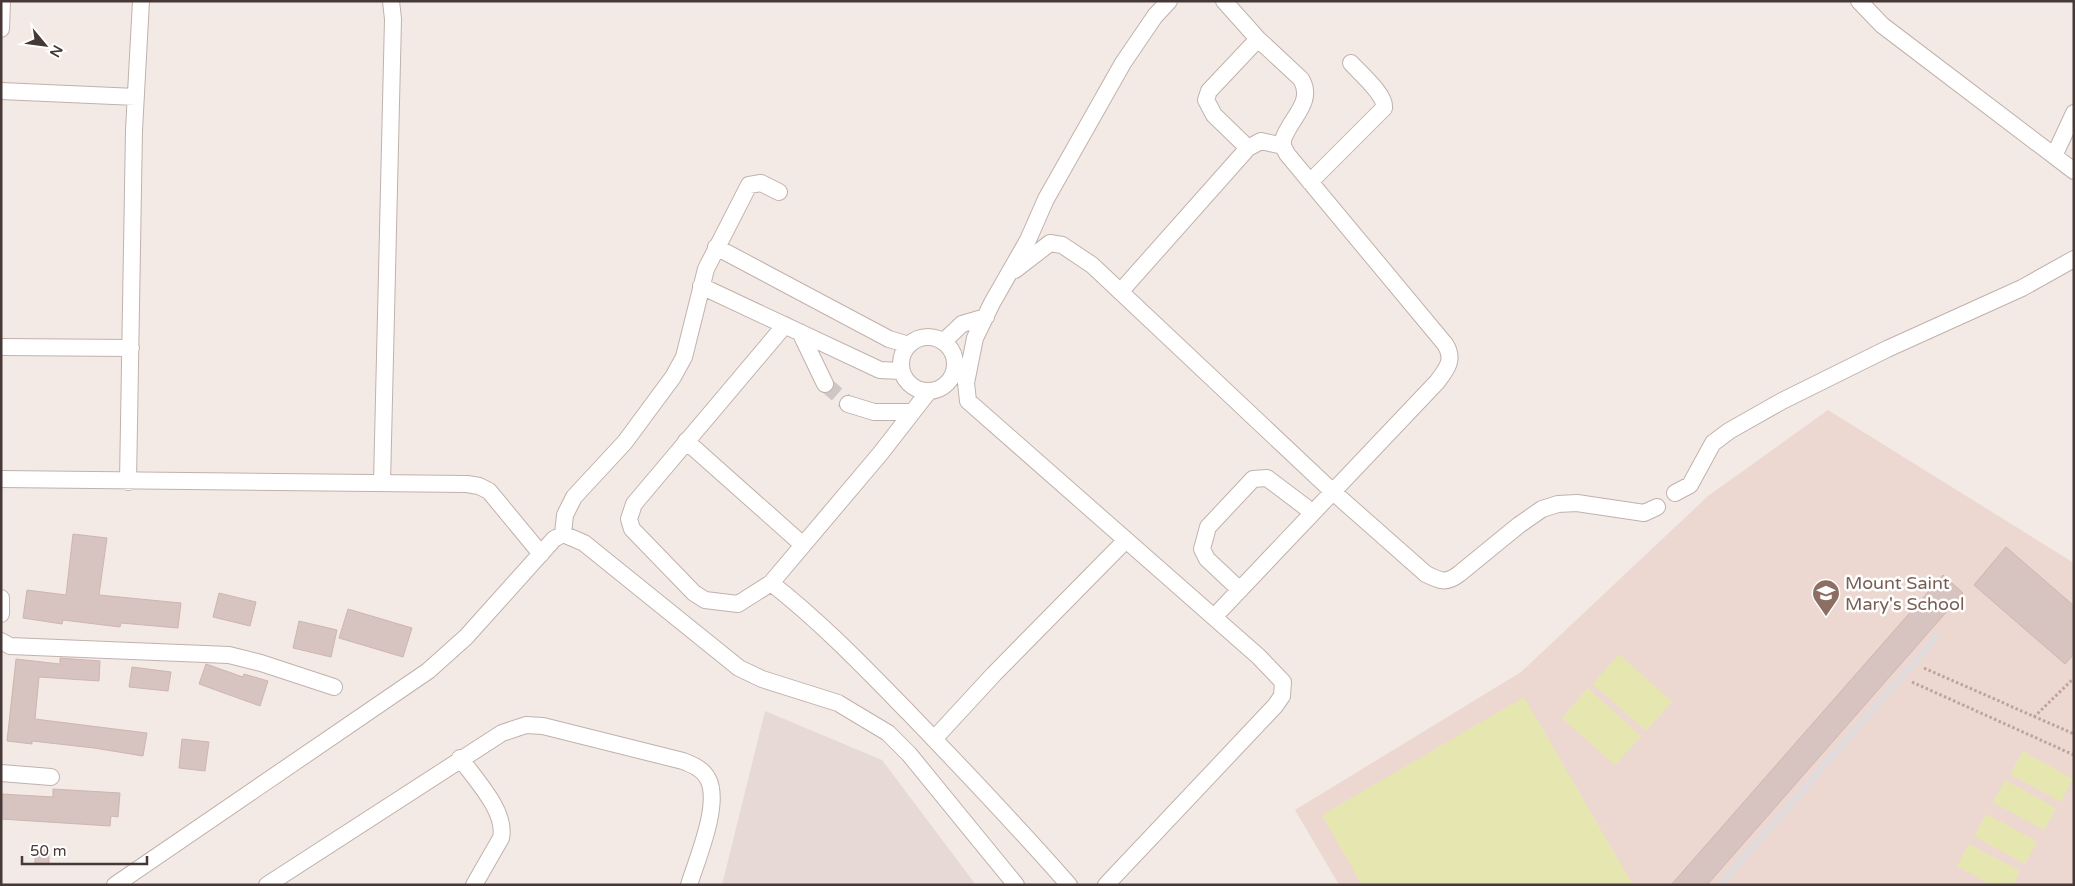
<svg xmlns="http://www.w3.org/2000/svg" width="2075" height="886" viewBox="0 0 2075 886" font-family="'Varela Round',sans-serif">
<style>
.residential{fill:#e7d9d5}
.education{fill:#ecd8d1}
.green{fill:#e6e6b0}
.parking{fill:#e1dcdb}
.building{fill:#d7c3bf;stroke:#cfb5af}
.lines{fill:none;stroke-linecap:round;stroke-linejoin:round}
.minor-tunnel{stroke:#d0c6c3;stroke-width:16;stroke-dasharray:16 8;stroke-linecap:butt}
.minor-casing{stroke:#c1b1ac;stroke-width:18}
.path{stroke:#c0a29b;stroke-width:3;stroke-dasharray:2.5 2.5;stroke-linecap:butt}
.minor{stroke:#fff;stroke-width:16}
.labels{text-anchor:middle;stroke-width:5;stroke-linejoin:round;paint-order:stroke}
.education-label{font-size:18px;fill:#785e54;stroke:#fff;text-anchor:start}
</style>
<rect width="100%" height="100%" fill="#f3eae6"/>
<path class="residential" d="M765 711 882 760 976 885H722Z"/>
<path class="education" d="M1828 410 2074 563V885H1339L1295 810 1521 672 1708 496Z"/>
<path class="green" d="M1619 654 1672 702 1646 731 1593 684Z
M1588 688 1641 736 1615 765 1562 718Z
M1524 697 1633 885H1362L1322 815Z
M2023 751 2073 779 2061 802 2010 774Z
M2005 780 2056 808 2044 830 1993 802Z
M1987 814 2037 842 2025 864 1974 836Z
M1969 844 2020 871 2013 885H1991L1957 866Z"/>
<path class="parking" d="M1935 633 1940 638 1725 885H1715Z"/>
<path class="building" d="M73 534 107 538 99 595 181 603 178 628 121 623 120 627 63 620 62 624 23 618 27 590 66 595Z
M2006 547 2074 606V654L2065 664 1974 585Z
M1943 575 1963 593 1707 885H1671Z
M219 593 256 602 250 626 213 617Z
M348 609 412 628 403 657 339 638Z
M299 621 337 630 331 657 293 648Z
M60 658 100 661 99 681 39 677 35 719 147 733 143 756 94 748 32 741V744L7 741 16 659 60 664Z
M206 664 243 677 244 674 268 681 260 706 199 684Z
M132 667 171 672 168 691 129 687Z
M182 739 209 742 205 771 179 768Z
M53 789 120 793 118 817 111 816 110 826 1 819V794L53 797Z
M35 848H49V864H35Z"/>
<g class="lines">
<path class="minor-tunnel" d="M825 384 848 404"/>
<g class="minor-casing">
<path id="minor" d="M1859 1 1882 25 2074 171
M1 29 2 1
M1 91 136 97
M1248 148 1214 115 1206 100 1209 91 1258 39
M2054 156 2074 113
M1310 182 1384 108C1386 95 1360 73 1351 63
M716 247 889 339 909 345
M1015 270 1050 243 1062 245 1092 265 1332 491 1426 574C1440 581 1446 584 1459 574L1519 525 1542 509 1558 504 1577 503 1644 513 1657 507
M701 286 880 370 901 371
M1121 291 1248 148 1261 141 1283 146
M785 325 634 504 629 519 632 529 694 593 705 600 738 604 771 583C821 622 864 667 909 713 963 769 1017 826 1069 885
M800 332 825 384
M901 364a27 27 0 1 1 54 0a27 27 0 1 1-54 0Z
M943 342 962 324 986 317
M1 347 131 348
M848 404 874 412H913
M686 441 803 545
M1 479 467 484 479 486 489 491 541 554
M128 482 134 130 141 1
M382 483 393 19 391 1
M1675 493 1690 485 1713 443 1729 431 1782 401 1887 349 2022 288 2074 259
M563 534 565 515 574 497 625 442 673 377 684 357 706 269 749 185 761 183 779 192
M771 583 880 454 929 391
M1240 590 1207 559 1202 549 1208 527 1253 479 1267 478 1312 512
M1 598V614
M1214 617 1437 382C1447 369 1455 359 1445 344L1287 154 1283 146V140C1290 118 1315 102 1301 79L1258 39 1224 1
M1 641 10 646 229 655 261 663 334 687
M934 739 994 674 1126 540
M460 758C475 779 507 812 501 838L474 885
M1 773 51 777
M115 885 428 671 466 637 554 539 563 534 584 543 739 668 762 679 838 703 888 733 909 754 1016 885
M267 885 502 733 526 725 543 726 683 761C693 765 703 769 708 779 721 804 697 859 689 885
M1106 885 1275 706 1282 696 1283 682 1258 656 968 401 966 383 975 338 992 303 1028 240 1046 199 1123 63 1155 16 1169 1"/>
</g>
<path class="path" d="M1924 668 2074 734
M1912 682 2074 755
M2034 717 2074 678"/>
<use href="#minor" class="minor"/>
</g>
<defs>
<g id="school-pin" transform="scale(1.4375)"><path d="M0 17L-7.5 6A9.5 9.5 0 1 1 7.5 6Z" fill="#8d6e63" stroke="#fff"/><path d="M0-5L7-2L0 1L-7-2ZM-4 1L0 2.5L4 1V4Q0 6-4 4Z" fill="#fff"/></g>
</defs>
<g fill-rule="evenodd">
<use href="#school-pin" x="1826" y="593"/>
</g>
<g class="labels">
<g class="education-label">
<text x="1845" y="589">Mount Saint<tspan x="1845" dy="21">Mary's School</tspan></text>
</g>
</g>
<rect width="2075" height="886" fill="none" stroke="#463836" stroke-width="5"/>
<g transform="translate(45 45) rotate(119)" stroke="#ffffff" stroke-width="4" paint-order="stroke">
<path d="M0-4L9 19L0 12L-9 19Z" fill="#463836"/>
<text y="-8" font-size="14" font-weight="bold" text-anchor="middle" fill="#463836">N</text>
</g>
<path d="M22 856v8h125v-8" fill="none" stroke="#463836" stroke-width="2.5"/>
<text x="30" y="856" font-size="15" fill="#463836" stroke="#ffffff" stroke-width="4" paint-order="stroke">50 m</text>
</svg>
